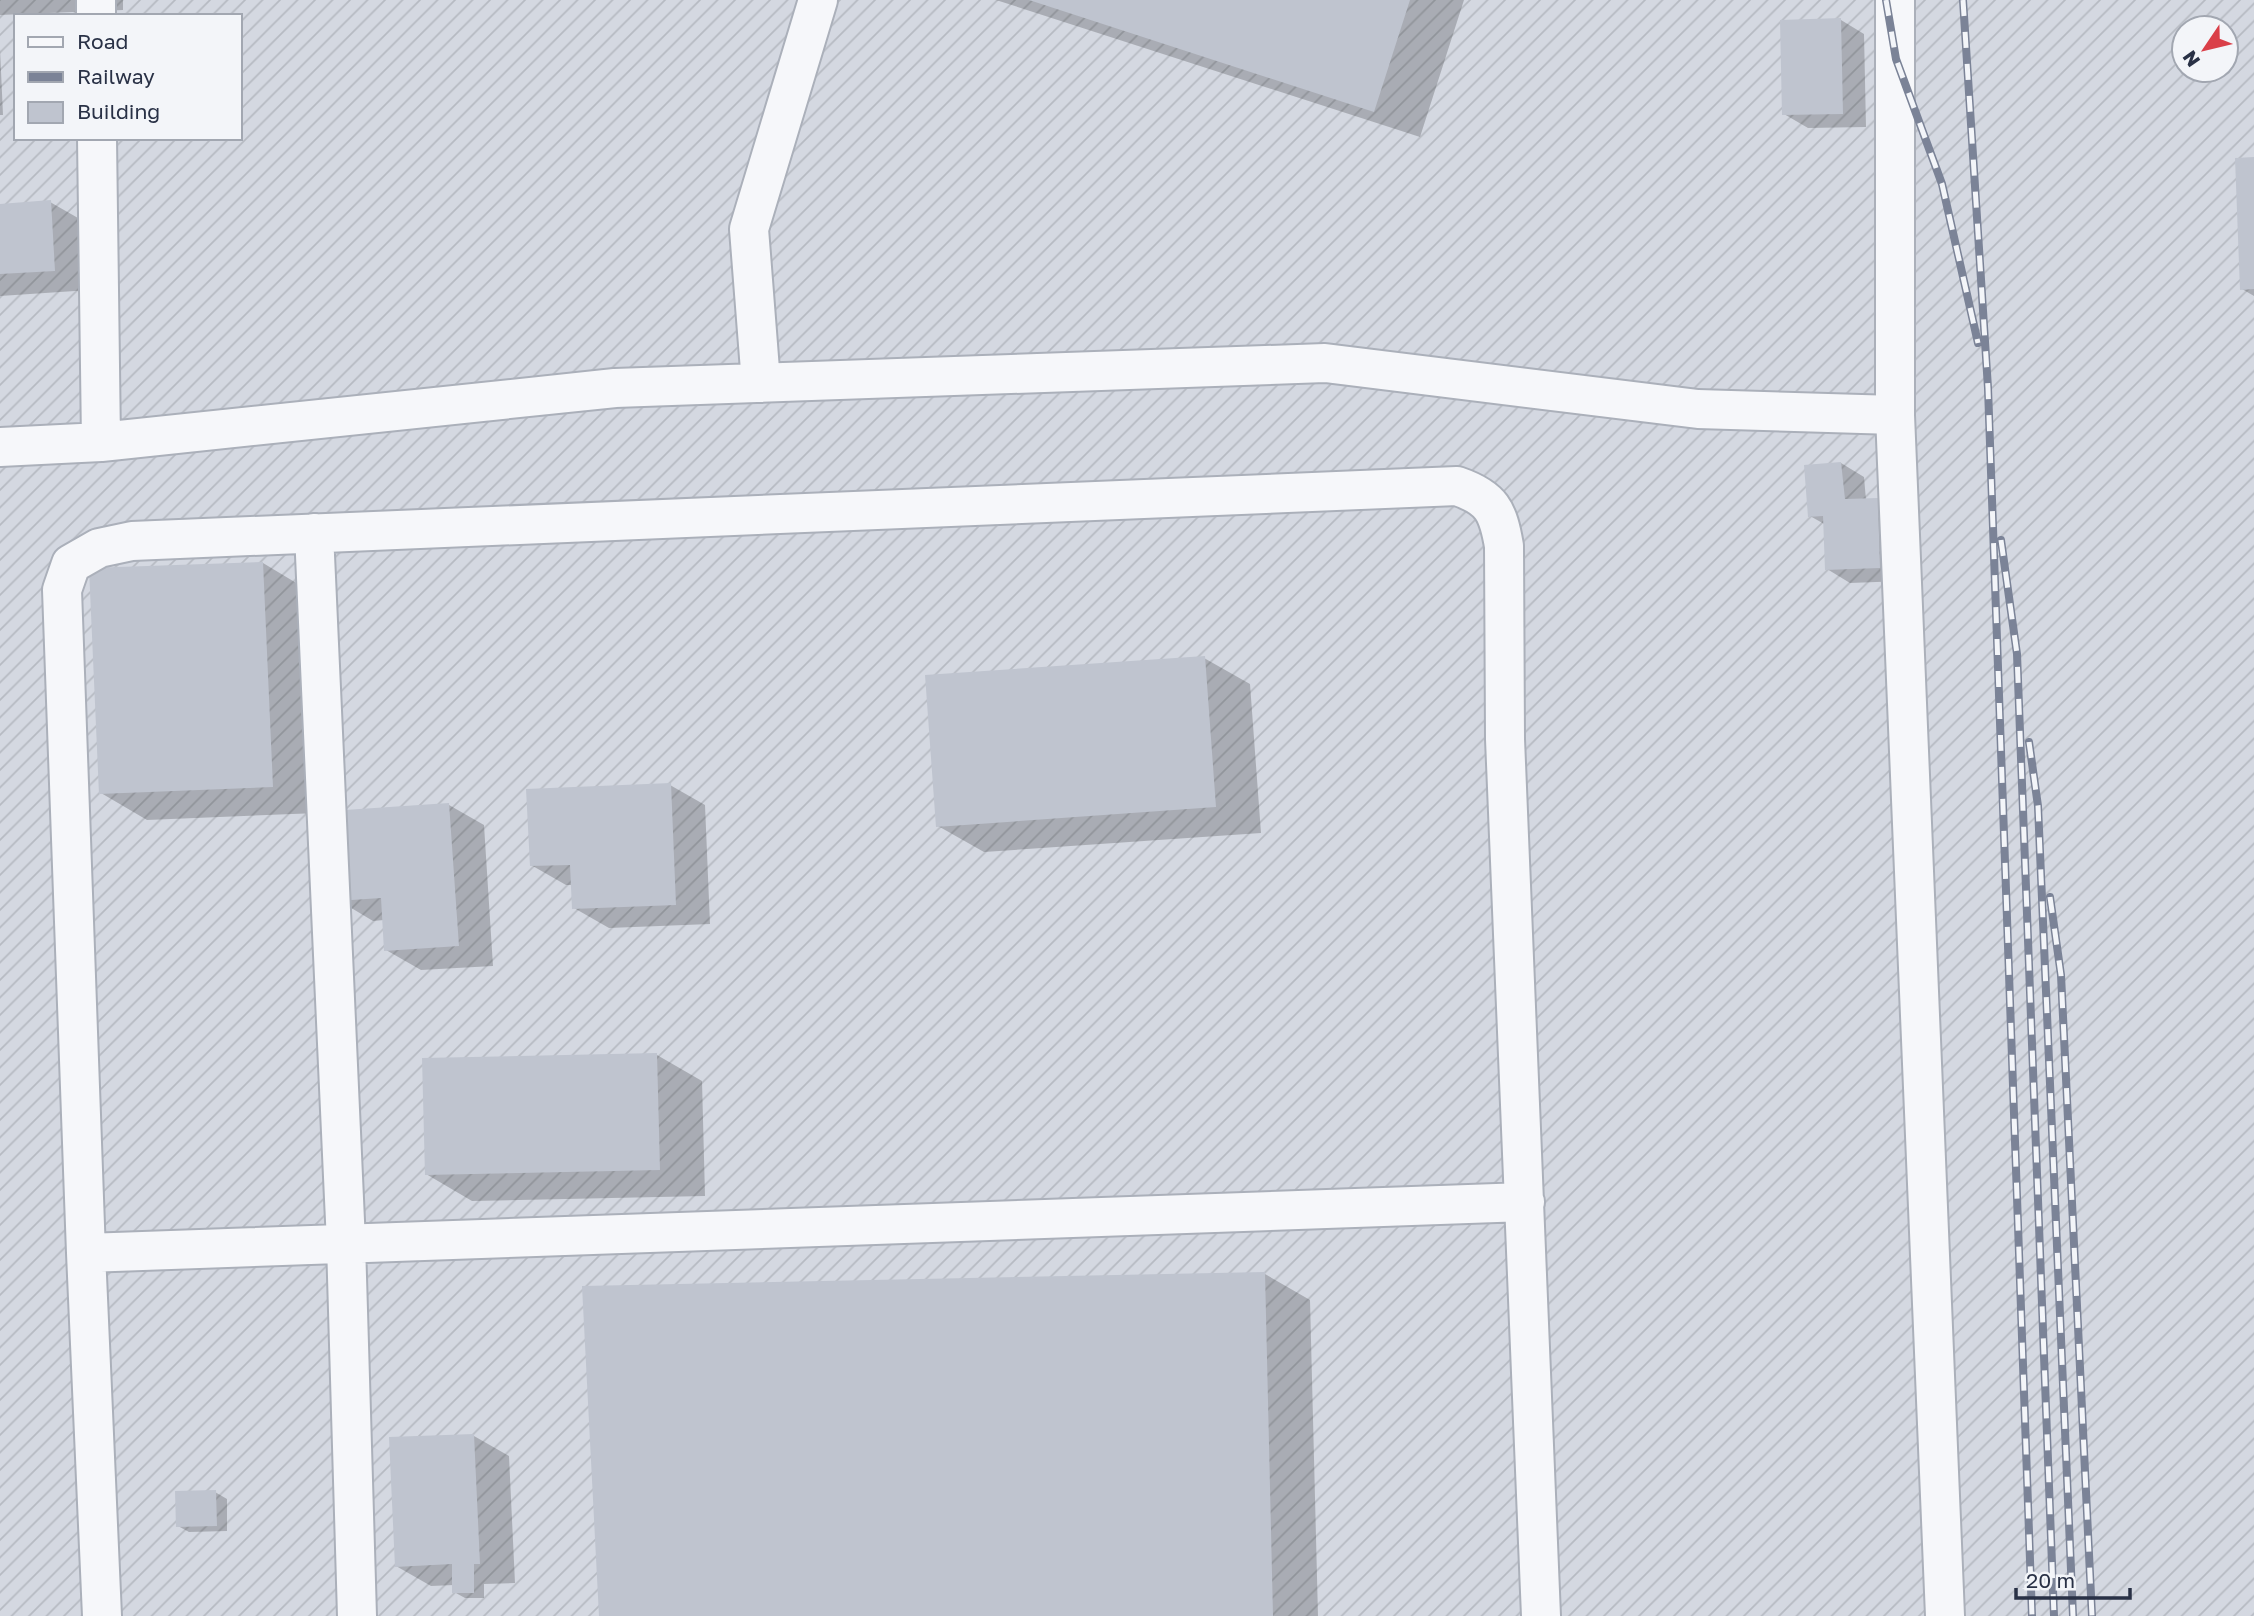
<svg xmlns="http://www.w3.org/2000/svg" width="2254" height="1616" viewBox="0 0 2254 1616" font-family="'Golos Text',sans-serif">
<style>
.industrial{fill:url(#industrial-furrows);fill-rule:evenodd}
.shadow{fill:#0003}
.building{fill:#bfc4cf}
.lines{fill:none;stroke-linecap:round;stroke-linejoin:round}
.minor-casing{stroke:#abb0ba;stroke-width:42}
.minor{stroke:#f6f7fa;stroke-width:38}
.rail-casing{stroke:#7b8397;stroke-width:8}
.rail{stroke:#f3f5f9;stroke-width:5;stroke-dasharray:16;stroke-linecap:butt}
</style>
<defs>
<pattern id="industrial-furrows" width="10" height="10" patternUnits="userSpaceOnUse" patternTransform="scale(1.75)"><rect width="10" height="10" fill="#d4d8e1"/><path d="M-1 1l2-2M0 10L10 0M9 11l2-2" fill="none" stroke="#b6bac2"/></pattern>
</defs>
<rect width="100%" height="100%" fill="#e3e6ec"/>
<path class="industrial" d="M0 0H2254V1616H0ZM16 16H240V138H16ZM2184 28H2226V70H2184Z"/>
<path class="shadow" d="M0 0H123V10L0 15Z
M996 0H1464L1420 137Z
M1841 20 1864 34 1866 127 1808 128 1784 114Z
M0 49 3 115H0Z
M2254 159V296L2242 289Z
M50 202 85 222 90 290 0 296V205Z
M1841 463 1864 477 1866 500H1877L1901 513 1903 581 1850 583 1827 569 1826 525 1810 516Z
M263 563 308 590 318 813 147 820 101 793Z
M1204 658 1250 684 1261 833 984 852 938 826Z
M670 785 705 805 710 924 609 928 574 908 573 885H566L531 865Z
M449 805 484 825 493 966 421 970 386 950 384 920 373 921 338 900Z
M657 1055 702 1081 705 1196 472 1201 426 1174Z
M1265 1274 1310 1300 1318 1616H601Z
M474 1436 509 1456 515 1583 484 1584V1598H465L454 1592V1585L431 1586 396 1566Z
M215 1492 227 1499V1531L189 1532 178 1526Z"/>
<path class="building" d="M1029 0H1410L1374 112Z
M1841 18 1843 114 1782 115 1780 20Z
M2254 157V289L2240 290 2235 158Z
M51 200 55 271 0 274V204Z
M1841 462 1845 499 1878 498 1880 568 1825 570 1823 516 1808 517 1804 465Z
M263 562 273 787 99 794 89 568Z
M1205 656 1216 807 936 827 925 675Z
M671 783 676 905 572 909 570 865 530 866 526 789Z
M449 803 459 946 384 951 381 898 337 901 330 811Z
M657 1053 660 1170 425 1175 422 1058Z
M1265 1272 1273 1616H599L582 1286Z
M474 1434 480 1564H474V1593H452V1564L395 1567 389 1437Z
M216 1490 217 1526 176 1527 175 1491Z"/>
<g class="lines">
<g class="minor-casing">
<path id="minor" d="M96 0V16
M1895 0V415L1945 1616
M97 138 101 442
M761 383 749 229 818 0
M0 447 101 442 615 388 1325 363 1698 409 1895 415
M314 533 346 1243 357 1616
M86 1253 1525 1202
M102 1616 86 1253 62 590 71 564 99 548 132 541 1457 486C1492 498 1498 511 1504 546L1505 739 1541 1616"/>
</g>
<use href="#minor" class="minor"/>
<g class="rail-casing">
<path id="rail" d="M1886 0 1896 59 1942 184 1978 343
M1963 0 1988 388 2032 1616
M2001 540 2017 654 2054 1616
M2029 742 2038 806 2073 1616
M2050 897 2061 975 2092 1616"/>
</g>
<use href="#rail" class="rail"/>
</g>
<rect x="14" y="14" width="228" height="126" fill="#f3f5f9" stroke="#a2a7b1" stroke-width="2"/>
<rect x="28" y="37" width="35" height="10" fill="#f6f7fa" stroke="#a2a7b1" stroke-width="2"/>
<text x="77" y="49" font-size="21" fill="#293146">Road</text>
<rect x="28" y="72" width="35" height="10" fill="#7b8397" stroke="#a2a7b1" stroke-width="2"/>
<text x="77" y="84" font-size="21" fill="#293146">Railway</text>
<rect x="28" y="102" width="35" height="21" fill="#bfc4cf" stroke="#a2a7b1" stroke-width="2"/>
<text x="77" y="119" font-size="21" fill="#293146">Building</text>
<g transform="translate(2205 49) rotate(235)"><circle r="33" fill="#f3f5f9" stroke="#a2a7b1" stroke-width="2"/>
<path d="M0-5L12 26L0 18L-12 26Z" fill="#da3f49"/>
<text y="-10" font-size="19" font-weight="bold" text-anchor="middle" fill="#293146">N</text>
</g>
<path d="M2016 1588v10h114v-10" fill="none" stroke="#293146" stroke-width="3.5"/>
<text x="2026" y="1588" font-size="21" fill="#293146" stroke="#f3f5f9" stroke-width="5" paint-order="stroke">20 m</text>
</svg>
